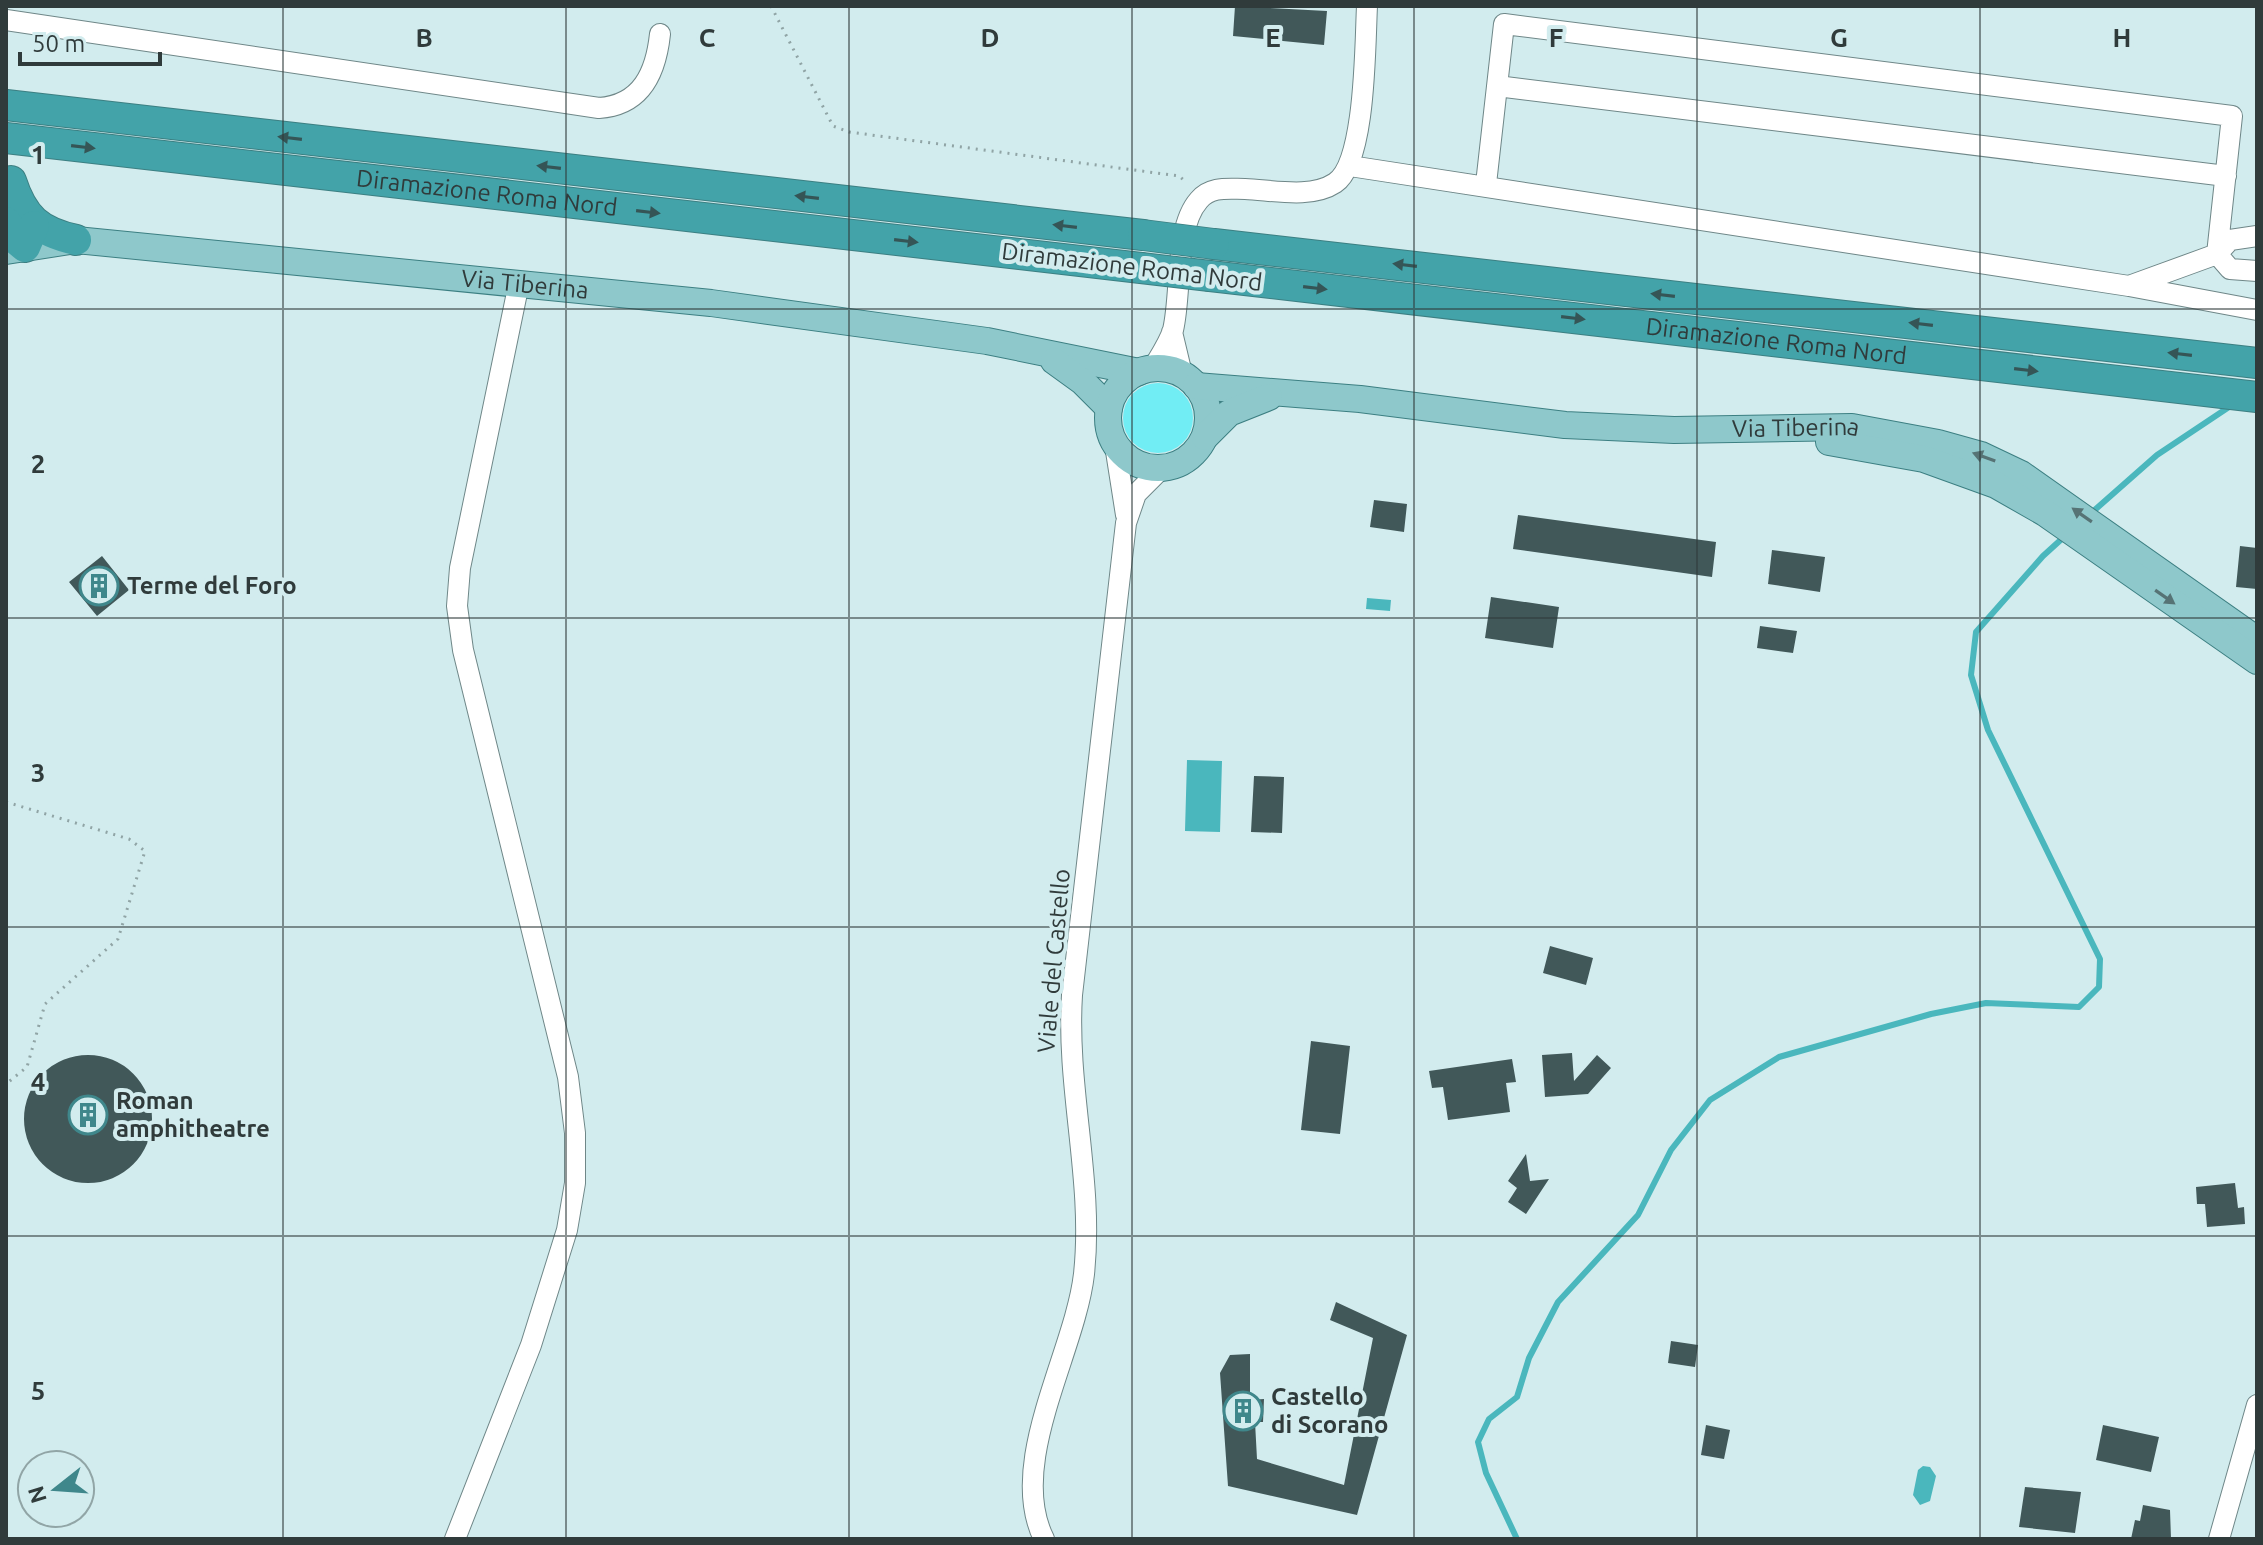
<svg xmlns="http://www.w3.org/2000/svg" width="2263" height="1545" viewBox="0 0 2263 1545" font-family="Ubuntu,sans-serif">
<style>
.green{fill:#71edf4}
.water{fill:#4ab7bd}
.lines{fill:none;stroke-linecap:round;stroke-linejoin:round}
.stream{stroke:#4ab7bd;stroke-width:6}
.building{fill:#415859}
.minor-casing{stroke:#6f8788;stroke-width:22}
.major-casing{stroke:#3c7f82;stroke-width:28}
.highway-casing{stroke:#3c7f82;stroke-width:32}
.path{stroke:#90a4a5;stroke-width:3;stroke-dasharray:2 6;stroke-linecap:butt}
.minor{stroke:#fff;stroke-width:20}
.major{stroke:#8ec8cb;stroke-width:26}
.highway{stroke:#43a3a9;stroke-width:30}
.highway-bridge-casing{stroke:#3c7f82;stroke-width:32;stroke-linecap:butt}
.highway-bridge{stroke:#43a3a9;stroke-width:30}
.oneway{fill:#355556}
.oneway2{fill:#567375}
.grid{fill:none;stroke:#303b3b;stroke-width:2;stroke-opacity:0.55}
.labels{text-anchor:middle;stroke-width:8;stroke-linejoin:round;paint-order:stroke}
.street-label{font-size:24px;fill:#303b3b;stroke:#d2ecee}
.poi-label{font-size:24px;font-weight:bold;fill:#303b3b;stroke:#d2ecee;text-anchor:start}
.grid-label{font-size:26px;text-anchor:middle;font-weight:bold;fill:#303b3b;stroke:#d2ecee;stroke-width:8;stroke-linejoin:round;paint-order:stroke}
</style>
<rect width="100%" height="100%" fill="#d2ecee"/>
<path class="green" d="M1123 418a35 35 0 1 1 70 0a35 35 0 1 1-70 0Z"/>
<path class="water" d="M1367 598 1391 600 1390 611 1366 609Z
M1187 760 1222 761 1220 832 1185 831Z
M1923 1466 1930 1467 1936 1476 1930 1501 1920 1505 1913 1495 1918 1470Z"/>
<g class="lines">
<path class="stream" d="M2089 515 2157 455 2232 405
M1517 1539 1486 1473 1478 1442 1489 1419 1517 1397 1529 1358 1558 1302 1638 1215 1671 1150 1710 1100 1779 1057 1931 1014 1986 1003 2079 1007 2099 987 2100 959 1988 730 1971 675 1976 632 2043 556 2065 536"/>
</g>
<path class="building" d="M1235 6 1327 11 1324 45 1233 36Z
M1374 500 1407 504 1404 532 1370 527Z
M1518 515 1716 542 1712 577 1513 549Z
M2240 546 2257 548V589L2236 587Z
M1772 550 1825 557 1820 592 1768 584Z
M102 556 129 590 97 616 69 582Z
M1491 597 1559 607 1553 648 1485 638Z
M1760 626 1797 631 1793 653 1757 648Z
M1254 776 1284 777 1282 833 1251 832Z
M1550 946 1593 958 1586 985 1543 973Z
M1311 1041 1350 1046 1340 1134 1301 1130Z
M1572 1053 1574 1081 1597 1055 1611 1068 1588 1094 1545 1097 1542 1055Z
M24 1119a64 64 0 1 1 128 0a64 64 0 1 1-128 0Z
M1512 1059 1516 1082 1506 1083 1510 1112 1448 1120 1443 1087 1432 1088 1429 1071Z
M1526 1154 1530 1181 1549 1179 1526 1214 1508 1202 1517 1188 1508 1181Z
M2235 1183 2238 1208 2244 1207 2245 1224 2207 1227 2205 1204H2197L2196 1187Z
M1336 1302 1407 1335 1357 1515 1228 1486 1220 1373 1230 1355 1250 1354V1400L1264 1399 1263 1422H1255L1257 1459 1344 1485 1373 1338 1330 1320Z
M1671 1341 1698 1345 1695 1367 1668 1363Z
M1706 1425 1730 1430 1724 1459 1701 1455Z
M2103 1425 2159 1437 2151 1472 2096 1460Z
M2025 1487 2081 1492 2075 1533 2019 1527Z
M2143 1505 2170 1510 2171 1539H2131L2135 1520 2140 1521Z"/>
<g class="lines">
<g class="minor-casing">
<path id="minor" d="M6 20 599 108C642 105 656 72 660 34
M1497 86 2226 176
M1350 166 2129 286 2217 254 2230 240 2257 236
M1486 184 1504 24 2232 116 2217 254 2230 269 2257 271
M2129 286 2257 310
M1172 332 1182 374
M1153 368C1160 356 1169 343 1173 330 1182 293 1174 228 1199 200 1211 186 1228 189 1245 189 1272 190 1311 199 1335 183 1366 163 1365 43 1367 6
M1115 445 1126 515
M455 1539 531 1345 567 1230 575 1183V1133L568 1077 463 650 457 606 460 568 519 283
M1044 1539C1006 1463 1075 1353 1084 1274 1094 1181 1066 1089 1072 995L1126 523 1136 494 1161 469
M2219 1539 2257 1405"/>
</g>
<g class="major-casing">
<g id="major">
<path id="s1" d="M6 251 76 240 711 303 987 341 1139 372"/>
<path d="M1054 361 1083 382 1109 408"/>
<circle cx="1158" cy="418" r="50"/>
<path id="s2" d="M1196 386 1360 399 1565 425 1674 430 1852 427 1938 443 1981 455 2021 474 2257 640"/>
<path d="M1205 437 1229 413 1269 397"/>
<path d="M1829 442 1924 459 1996 485 2045 513 2257 661"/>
</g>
</g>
<g class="highway-casing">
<g id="highway">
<path d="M6 105 1143 235"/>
<path id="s3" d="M6 138 1141 268"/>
<path d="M11 181C23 218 39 232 76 240"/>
<path d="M6 222 13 237 25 247 34 226"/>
<path d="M1214 244 2257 363"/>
<path id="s4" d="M1210 276 2257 397"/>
</g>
</g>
<path class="path" d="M771 6 833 126 849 132 1179 176 1187 183
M6 802 129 839 145 851 118 939 45 1004 27 1067 6 1084"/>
<use href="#minor" class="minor"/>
<use href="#major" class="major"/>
<use href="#highway" class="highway"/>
<g class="highway-bridge-casing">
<path id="highway-bridge" d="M1143 235 1214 244
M1141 268 1210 276"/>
</g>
<use href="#highway-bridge" class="highway-bridge"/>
</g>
<defs><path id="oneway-solid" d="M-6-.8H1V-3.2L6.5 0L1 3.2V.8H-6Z" transform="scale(2)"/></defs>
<g class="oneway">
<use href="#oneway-solid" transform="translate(290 138) rotate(-173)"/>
<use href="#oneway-solid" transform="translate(83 147) rotate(7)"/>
<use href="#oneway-solid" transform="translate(549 167) rotate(-173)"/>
<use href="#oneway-solid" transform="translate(807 197) rotate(-173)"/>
<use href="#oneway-solid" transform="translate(648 212) rotate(7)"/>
<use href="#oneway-solid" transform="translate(1065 226) rotate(-173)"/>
<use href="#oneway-solid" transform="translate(906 241) rotate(7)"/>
<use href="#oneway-solid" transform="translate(1405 265) rotate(-173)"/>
<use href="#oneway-solid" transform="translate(1315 288) rotate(7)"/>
<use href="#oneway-solid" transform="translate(1663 295) rotate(-173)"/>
<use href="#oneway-solid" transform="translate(1573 318) rotate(7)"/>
<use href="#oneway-solid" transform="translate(1921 324) rotate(-173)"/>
<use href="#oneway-solid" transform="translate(2180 354) rotate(-173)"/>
<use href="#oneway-solid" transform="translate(2026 370) rotate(7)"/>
</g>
<g class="oneway2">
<use href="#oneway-solid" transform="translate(1984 457) rotate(-160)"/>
<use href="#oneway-solid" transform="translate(2082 515) rotate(-145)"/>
<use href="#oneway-solid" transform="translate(2165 597) rotate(35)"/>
</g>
<path class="grid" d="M283 6V1539M566 6V1539M849 6V1539M1132 6V1539M1414 6V1539M1697 6V1539M1980 6V1539M6 309H2257M6 618H2257M6 927H2257M6 1236H2257"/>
<defs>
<g id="building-ring" transform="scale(2)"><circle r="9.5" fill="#d2ecee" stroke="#3f878b" stroke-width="1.5"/><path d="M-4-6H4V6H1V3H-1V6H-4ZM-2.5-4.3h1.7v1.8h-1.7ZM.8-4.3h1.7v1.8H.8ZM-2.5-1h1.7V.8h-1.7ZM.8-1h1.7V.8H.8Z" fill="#3f878b"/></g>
</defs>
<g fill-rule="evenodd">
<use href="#building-ring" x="99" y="586"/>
<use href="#building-ring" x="88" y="1115"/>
<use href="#building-ring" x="1243" y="1411"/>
</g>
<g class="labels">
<g class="street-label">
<text dy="8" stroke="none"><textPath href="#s3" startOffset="484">Diramazione Roma Nord</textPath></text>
<text transform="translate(1132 267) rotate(7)" y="8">Diramazione Roma Nord</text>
<text dy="8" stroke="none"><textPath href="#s1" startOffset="522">Via Tiberina</textPath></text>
<text dy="8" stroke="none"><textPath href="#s4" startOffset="570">Diramazione Roma Nord</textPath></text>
<text dy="8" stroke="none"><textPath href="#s2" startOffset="602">Via Tiberina</textPath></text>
<text transform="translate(1054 961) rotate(-85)" y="8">Viale del Castello</text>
</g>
<g class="poi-label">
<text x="127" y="594">Terme del Foro</text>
<text x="116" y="1109">Roman<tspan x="116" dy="28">amphitheatre</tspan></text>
<text x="1271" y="1405">Castello<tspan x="1271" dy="28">di Scorano</tspan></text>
</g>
</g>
<g class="grid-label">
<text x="424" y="47">B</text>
<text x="707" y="47">C</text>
<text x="990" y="47">D</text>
<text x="1273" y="47">E</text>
<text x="1556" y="47">F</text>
<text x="1839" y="47">G</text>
<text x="2122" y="47">H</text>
<text x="38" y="164">1</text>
<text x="38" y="473">2</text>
<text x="38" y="782">3</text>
<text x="38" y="1091">4</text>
<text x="38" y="1400">5</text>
</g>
<rect width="2263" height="1545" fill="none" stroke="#303b3b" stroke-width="16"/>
<g transform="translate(56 1489) rotate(253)"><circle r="38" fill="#d2ecee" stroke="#91a5a6" stroke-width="2"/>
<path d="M0-6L14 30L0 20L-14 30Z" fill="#3f878b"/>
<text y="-12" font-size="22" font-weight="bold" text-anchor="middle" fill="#303b3b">N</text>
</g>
<path d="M20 52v12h140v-12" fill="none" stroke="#303b3b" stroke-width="4"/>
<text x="32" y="52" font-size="24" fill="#303b3b" stroke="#d2ecee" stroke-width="6" paint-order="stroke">50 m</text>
</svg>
